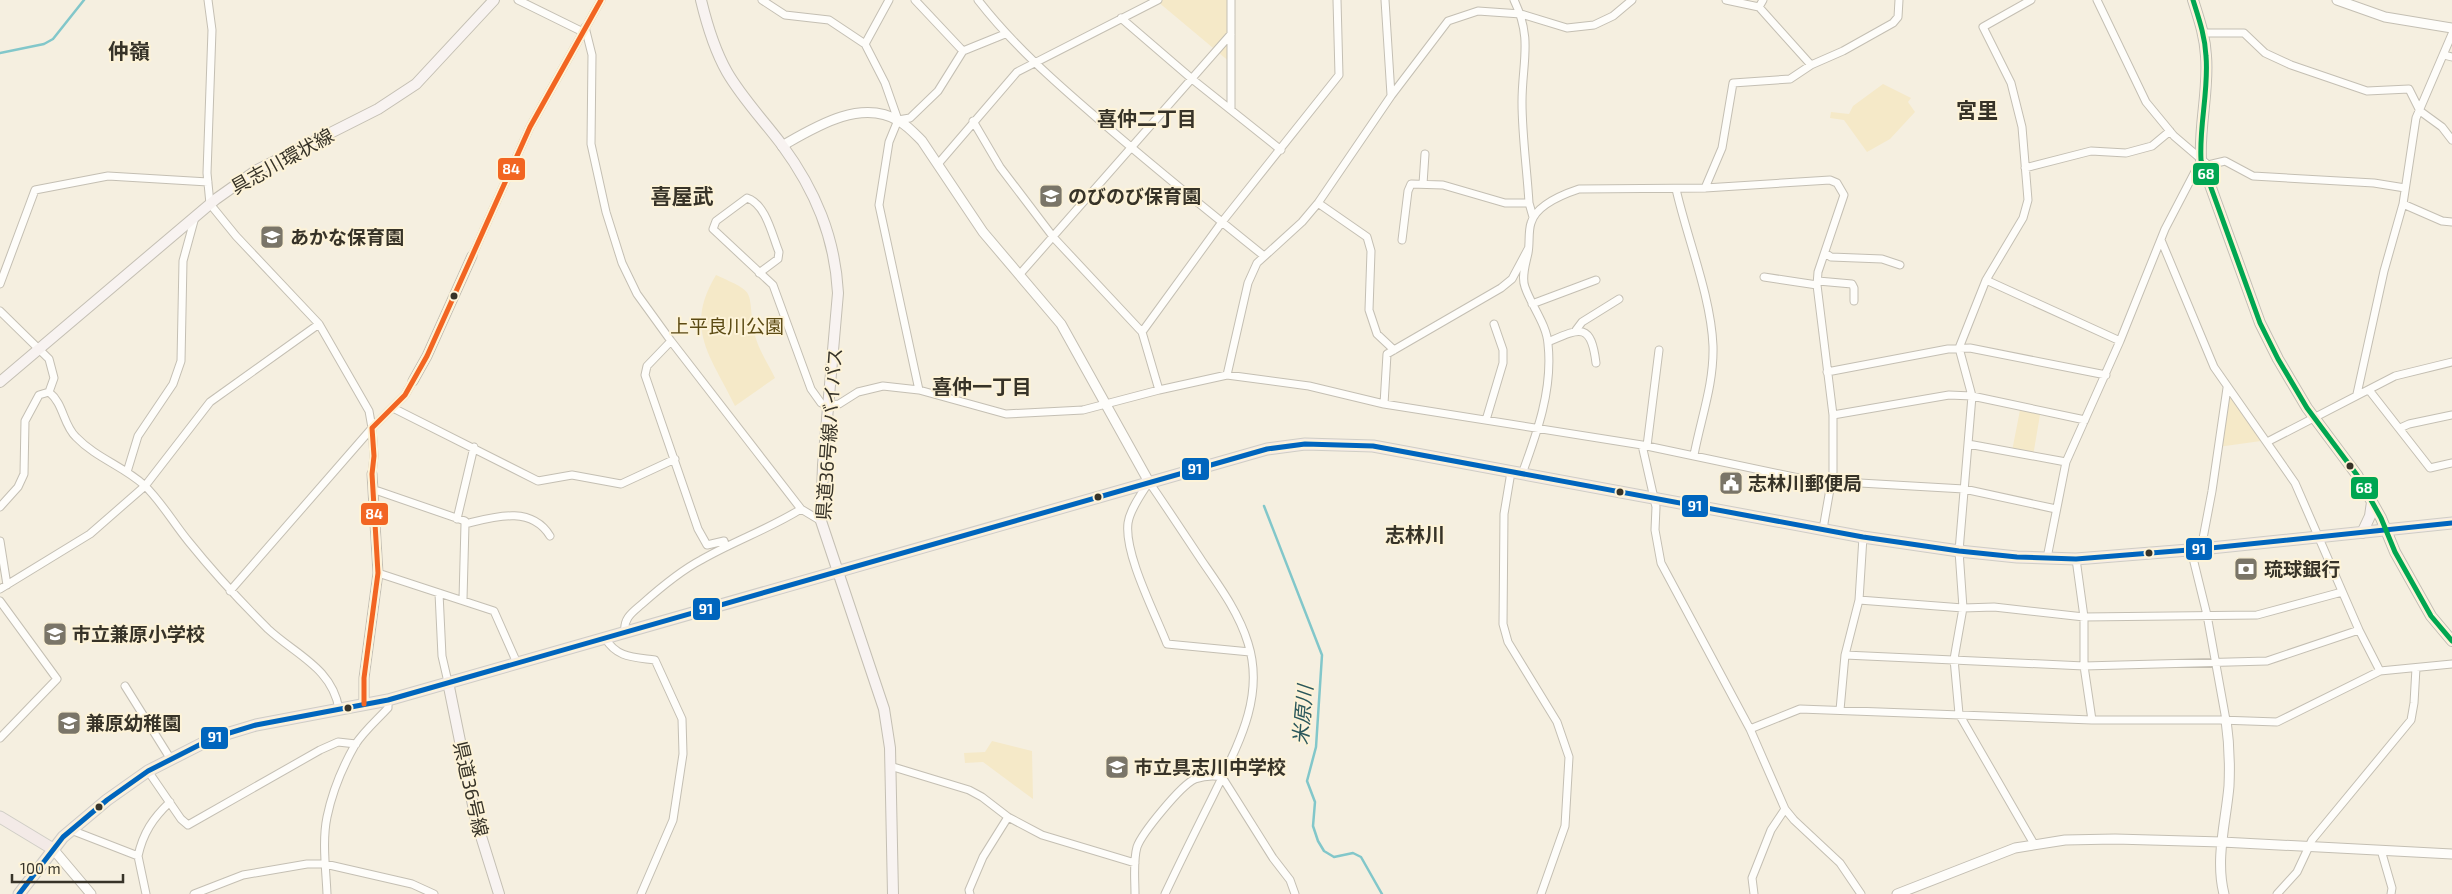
<svg xmlns="http://www.w3.org/2000/svg" width="2452" height="894" viewBox="0 0 2452 894" font-family="'Exo 2','Noto Sans JP',sans-serif">
<style>
.green{fill:#f5e9c8}
.lines{fill:none;stroke-linecap:round;stroke-linejoin:round}
.stream{stroke:#82c7ca;stroke-width:2.5}
.minor-casing{stroke:#c4bfb3;stroke-width:9}
.tertiary-casing{stroke:#c4bfb3;stroke-width:11}
.secondary-casing{stroke:#c4bfb3;stroke-width:12}
.primary-casing{stroke:#cfcdc5;stroke-width:13}
.minor{stroke:#fefdfa;stroke-width:7}
.tertiary{stroke:#fefdfa;stroke-width:9}
.secondary{stroke:#f8f3f1;stroke-width:10}
.primary{stroke:#f3eae7;stroke-width:11}
.bus-1-casing{stroke:#fdf3d8;stroke-width:9}
.bus-2-casing{stroke:#fdf3d8;stroke-width:9}
.bus-3-casing{stroke:#fdf3d8;stroke-width:9}
.bus-1{stroke:#0065bd;stroke-width:5}
.bus-2{stroke:#00a651;stroke-width:5}
.bus-3{stroke:#f26522;stroke-width:5}
.bus-dot{fill:#373328;stroke:#fdf3d8;stroke-width:2}
.labels{text-anchor:middle;stroke-width:4;stroke-linejoin:round;paint-order:stroke}
.street-label{font-size:19px;fill:#373328;stroke:#fdf3d8}
.poi-label{font-size:19px;font-weight:bold;fill:#373328;stroke:#fdf3d8;text-anchor:start}
.park-label{font-size:19px;fill:#5c4b14;stroke:#fdf3d8}
.neighbourhood-label{font-size:20px;font-weight:bold;fill:#373328;stroke:#fdf3d8}
.water-label{font-size:20px;font-style:italic;fill:#2a575b;stroke:#fdf3d8}
.quarter-label{font-size:21px;font-weight:bold;fill:#373328;stroke:#fdf3d8}
.line-badge{stroke:#fdf3d8;stroke-width:2}
.badge-label{font-size:14px;text-anchor:middle;font-weight:bold;fill:#fff}
</style>
<rect width="100%" height="100%" fill="#f5efe0"/>
<path class="green" d="M1231 0V63L1157 1 1158 0Z
M1883 84 1911 98 1908 102 1915 112 1890 139 1867 152 1844 120 1830 118 1831 112 1849 114 1853 106Z
M716 275C758 294 747 289 754 330 756 346 768 363 775 378L735 406C712 358 683 329 716 275Z
M2227 388 2268 440 2218 447Z
M2021 405 2041 409 2033 456 2012 451Z
M992 741 1032 751 1033 799 983 762 965 763 964 753 985 752Z"/>
<g class="lines">
<path class="stream" d="M0 53 44 44 53 39 84 0
M1264 506 1322 655 1316 747 1307 781 1315 802 1313 826 1318 841 1324 851 1334 857 1353 853 1361 857 1382 894"/>
<g class="minor-casing">
<path id="minor" d="M208 0 212 30 207 173 210 204 236 236 319 324 369 411 372 428 230 591
M518 0 583 32
M762 0 785 15 829 20 865 44 885 83 898 120 889 142 879 205 919 390
M915 0 963 51
M978 0C1013 45 1054 81 1097 118 1151 165 1208 211 1264 256
M1385 0 1391 95
M1514 0C1533 39 1522 62 1522 102 1522 136 1527 169 1529 203L1533 217
M1726 0 1759 7 1811 65
M2031 0 1983 27 2011 83 2022 127 2028 200 2023 218 1986 280 1959 348 1972 396 1959 551 1963 608 1954 659 1959 714 2034 844
M2097 0 2146 102 2174 136 2208 165 2225 161 2253 176 2374 183 2405 188
M1759 7 1763 0
M1121 18 1192 79 1281 150
M585 27 592 55 591 144 606 212 622 263 637 294 671 341 801 509 821 521
M2203 33H2244L2265 53 2291 65 2367 91 2409 89 2420 111 2442 127 2452 140
M865 44 889 0
M2444 55 2452 57
M1231 109V0
M898 120 910 118 938 91 963 51 1005 34
M973 121 1000 167 1054 238 1142 332 1159 390
M938 164 1017 72 1158 0
M2025 168 2091 151 2126 153 2152 146 2170 131
M1423 184 1425 154
M1705 188 1722 148 1733 83 1790 79 1811 65 1843 51 1893 23 1898 17 1899 0
M1676 189C1687 238 1711 296 1713 346 1714 384 1701 418 1694 455
M1318 203 1367 237 1371 251 1369 310 1377 334 1394 350
M2403 204 2442 221 2452 222
M1402 240 1408 191 1411 184 1443 185 1505 203H1529
M2161 240 2214 367 2295 483 2359 630 2380 671
M1825 253 1831 257 1882 259 1900 265
M472 256 530 127 601 0
M759 273 778 259 779 252C772 235 766 204 747 198L716 221 713 229 773 285 811 389 821 403 828 405 839 404 858 392 883 386 919 390 1006 414 1083 410 1159 390 1227 375 1309 386 1384 404 1642 445 1808 480 1964 489 2056 509
M1020 274 1231 34
M1764 277 1817 285
M1986 280 2120 341
M1818 281 1852 284 1854 288V301
M0 284 35 190 108 176 208 182
M1532 304 1596 280
M0 311 49 359 54 378 49 392
M1576 330 1582 322 1619 299
M1142 332 1222 222 1339 75 1337 0
M671 341 647 366 645 375 698 529 707 545 724 541 726 547
M1548 342C1580 328 1591 322 1596 363
M1827 372 1948 349 1970 348 2106 375
M1227 375 1248 283 1257 263 1302 222 1318 203 1391 96 1448 21 1478 11 1521 14 1567 28 1594 25 1613 16 1632 0
M2369 390 2430 468 2452 463
M49 392C64 404 63 425 76 437 96 458 123 466 144 485 161 501 174 524 189 542 214 573 240 601 268 629 296 655 332 668 339 709
M2357 394 2384 271 2403 204 2416 118 2452 34
M1384 404 1387 354 1501 288 1512 279 1528 249
M393 408 538 481 572 475 621 484 675 459
M1833 415 1949 395 1972 396 2085 420
M1486 420 1503 363V350L1494 324
M2400 428 2409 424 2452 415
M2267 442 2395 376 2452 362
M1968 444 2066 462
M1642 445 1656 507 1655 530 1661 563 1750 729 1785 809 1794 820 1840 863 1861 894
M1647 446 1659 350
M127 472 138 436 173 384 181 361 183 261 195 217
M1511 472 1504 514 1503 624 1508 642 1557 722 1569 757 1565 826 1541 894
M372 474 374 456 372 428 405 395 413 381
M1522 474C1537 433 1553 389 1548 344 1547 325 1531 305 1525 287 1521 277 1526 263 1528 253 1530 243 1528 232 1531 223 1536 205 1564 194 1579 189L1705 188 1830 180 1837 183 1844 195 1818 272 1817 285 1833 415V472L1823 529
M373 492 378 491 465 521V524
M0 507 18 487 24 474 25 421 39 395 49 392
M457 519 474 447
M465 524C494 517 531 505 550 536
M0 541 7 585
M2201 549 2212 491 2227 388
M2191 550 2207 615 2226 720
M2047 558 2066 462 2120 341 2165 229 2201 160
M2076 559 2084 617V666L2092 720
M378 573 494 611 517 663
M0 589 90 534 145 486 210 402 319 324
M439 593 442 656 448 682
M463 599 465 524
M1859 600 1963 608 1994 607 2084 617 2257 615 2342 592
M0 601 57 679 0 738
M625 632C623 618 633 612 642 604 660 588 680 571 701 560 734 541 769 529 801 509
M605 638C617 658 633 657 655 660L682 719 683 754 673 820 641 894
M1845 655 2084 666 2267 661 2359 630
M125 686 170 758
M1840 710 1845 655 1859 600 1863 537
M1750 729 1800 709 2092 720H2220L2277 722 2380 671 2452 664
M890 766 969 790 982 797 1008 817 1042 835 1135 863
M148 771 181 819 188 825 320 750 338 742 356 744
M71 830 138 856 146 894
M2381 850 2392 888 2391 894
M138 856C143 833 153 818 170 802
M194 894 243 875 307 864H325L412 884 434 894
M327 894C326 870 322 841 327 817 332 793 343 766 355 745 364 731 377 720 388 708V700
M970 894 969 890 983 857 1008 817
M1135 894C1135 879 1133 861 1137 847 1142 833 1181 785 1195 779 1204 776 1213 775 1222 777L1273 858 1290 880 1295 894
M1165 894C1180 862 1196 830 1212 798 1235 750 1266 699 1248 643 1239 613 1220 587 1202 561 1184 534 1167 508 1149 482 1142 493 1130 509 1128 523 1124 554 1155 613 1167 644L1250 652
M1754 894 1752 878 1771 830 1785 809
M2277 894 2297 872 2312 840 2411 720 2414 703 2416 668"/>
</g>
<g class="tertiary-casing">
<path id="tertiary" d="M2337 0 2385 17 2452 28
M782 146C815 127 861 98 899 121 908 126 915 134 922 141L983 232 1061 324 1149 482
M413 381 427 356 472 256
M364 704V678L378 573 372 474
M53 849 91 894
M1897 894 2015 848 2065 840 2115 839 2222 842 2452 854
M2224 894C2215 859 2226 821 2229 786 2230 764 2229 741 2226 720"/>
</g>
<g class="secondary-casing">
<path id="secondary" d="M701 0C707 25 714 49 727 72 742 98 764 121 782 145 815 190 835 237 838 293L823 465 821 521 884 709 890 748 893 894
M2193 0C2199 19 2205 36 2206 56 2209 90 2199 125 2201 160L2260 323 2278 359 2307 408 2357 475 2381 518 2395 552 2431 616 2452 641
M0 382 216 199 257 170 378 109 416 84 494 0
M2362 533 2370 516 2372 502
M448 682 476 820 499 894"/>
</g>
<g class="primary-casing">
<path id="primary" d="M0 817 53 849
M19 894 63 837 107 800 148 771 213 738 256 725 388 700 1267 449 1305 444 1373 446 1863 537 1959 551 2017 557 2076 559 2201 549 2452 523"/>
</g>
<use href="#minor" class="minor"/>
<use href="#tertiary" class="tertiary"/>
<use href="#secondary" class="secondary"/>
<use href="#primary" class="primary"/>
<g class="bus-1-casing">
<path id="bus-1" d="M19 894 63 837 107 800 148 771 213 738 256 725 388 700 1267 449 1305 444 1373 446 1863 537 1959 551 2017 557 2076 559 2201 549 2452 523"/>
</g>
<g class="bus-2-casing">
<path id="bus-2" d="M2193 0C2199 19 2205 36 2206 56 2209 90 2199 125 2201 160L2260 323 2278 359 2307 408 2357 475 2381 518 2395 552 2431 616 2452 641"/>
</g>
<g class="bus-3-casing">
<path id="bus-3" d="M364 704V678L378 573 372 474 374 456 372 428 405 395 427 356 530 127 601 0"/>
</g>
<use href="#bus-1" class="bus-1"/>
<use href="#bus-2" class="bus-2"/>
<use href="#bus-3" class="bus-3"/>
</g>
<defs>
<g id="school-square" transform="scale(1.25)"><rect x="-9" y="-9" width="18" height="18" rx="4" fill="#7a7568" stroke="#fdf3d8"/><path d="M0-5L7-2L0 1L-7-2ZM-4 1L0 2.5L4 1V4Q0 6-4 4Z" fill="#fff"/></g>
<g id="civic-square" transform="scale(1.25)"><rect x="-9" y="-9" width="18" height="18" rx="4" fill="#7a7568" stroke="#fdf3d8"/><path d="M-.6-6.5H3V-4.5H.6V-3L4-1V1h2V6H-6V1h2V-1L-.6-3ZM-1.2 2.5V6h2.4V2.5Z" fill="#fff"/></g>
<g id="bank-square" transform="scale(1.25)"><rect x="-9" y="-9" width="18" height="18" rx="4" fill="#7a7568" stroke="#fdf3d8"/><path d="M-6-4H6V4H-6ZM0-2.3a2.3 2.3 0 1 0 0 4.6a2.3 2.3 0 1 0 0-4.6Z" fill="#fff"/></g>
</defs>
<g fill-rule="evenodd">
<use href="#school-square" x="1051" y="196"/>
<use href="#school-square" x="272" y="237"/>
<use href="#civic-square" x="1731" y="483"/>
<use href="#bank-square" x="2246" y="569"/>
<use href="#school-square" x="55" y="634"/>
<use href="#school-square" x="69" y="723"/>
<use href="#school-square" x="1117" y="767"/>
</g>
<g class="bus-dot">
<circle cx="454" cy="296" r="4.5"/>
<circle cx="2350" cy="466" r="4.5"/>
<circle cx="1620" cy="492" r="4.5"/>
<circle cx="1098" cy="497" r="4.5"/>
<circle cx="2149" cy="553" r="4.5"/>
<circle cx="348" cy="708" r="4.5"/>
<circle cx="99" cy="807" r="4.5"/>
</g>
<g class="labels">
<g class="street-label">
<text transform="translate(282 161) rotate(-29)" y="7">具志川環状線</text>
<text transform="translate(829 434) rotate(-86)" y="7">県道36号線バイパス</text>
<text transform="translate(471 789) rotate(77)" y="7">県道36号線</text>
</g>
<g class="poi-label">
<text x="1068" y="203">のびのび保育園</text>
<text x="290" y="244">あかな保育園</text>
<text x="1748" y="490">志林川郵便局</text>
<text x="2264" y="576">琉球銀行</text>
<text x="72" y="641">市立兼原小学校</text>
<text x="86" y="730">兼原幼稚園</text>
<text x="1134" y="774">市立具志川中学校</text>
</g>
<g class="park-label">
<text x="727" y="333">上平良川公園</text>
</g>
<g class="neighbourhood-label">
<text x="1147" y="126">喜仲二丁目</text>
<text x="982" y="394">喜仲一丁目</text>
<text x="1415" y="542">志林川</text>
</g>
<g class="water-label">
<text transform="translate(1303 715) rotate(-85)" y="7">米原川</text>
</g>
<g class="quarter-label">
<text x="129" y="59">仲嶺</text>
<text x="1977" y="118">宮里</text>
<text x="682" y="204">喜屋武</text>
</g>
</g>
<g class="line-badge">
<rect x="497" y="157" width="29" height="24" rx="5" fill="#f26522"/>
<rect x="2192" y="162" width="28" height="24" rx="5" fill="#00a651"/>
<rect x="1181" y="457" width="29" height="24" rx="5" fill="#0065bd"/>
<rect x="2350" y="476" width="29" height="24" rx="5" fill="#00a651"/>
<rect x="1681" y="494" width="28" height="24" rx="5" fill="#0065bd"/>
<rect x="360" y="502" width="29" height="24" rx="5" fill="#f26522"/>
<rect x="2185" y="537" width="28" height="24" rx="5" fill="#0065bd"/>
<rect x="692" y="597" width="29" height="24" rx="5" fill="#0065bd"/>
<rect x="200" y="726" width="29" height="24" rx="5" fill="#0065bd"/>
</g>
<g class="badge-label">
<text x="511" y="174">84</text>
<text x="2206" y="179">68</text>
<text x="1195" y="474">91</text>
<text x="2364" y="493">68</text>
<text x="1695" y="511">91</text>
<text x="374" y="519">84</text>
<text x="2199" y="554">91</text>
<text x="706" y="614">91</text>
<text x="215" y="742">91</text>
</g>
<path d="M12 874v8h111v-8" fill="none" stroke="#373328" stroke-width="2.5"/>
<text x="20" y="874" font-size="15" fill="#373328" stroke="#fdf3d8" stroke-width="4" paint-order="stroke">100 m</text>
</svg>
